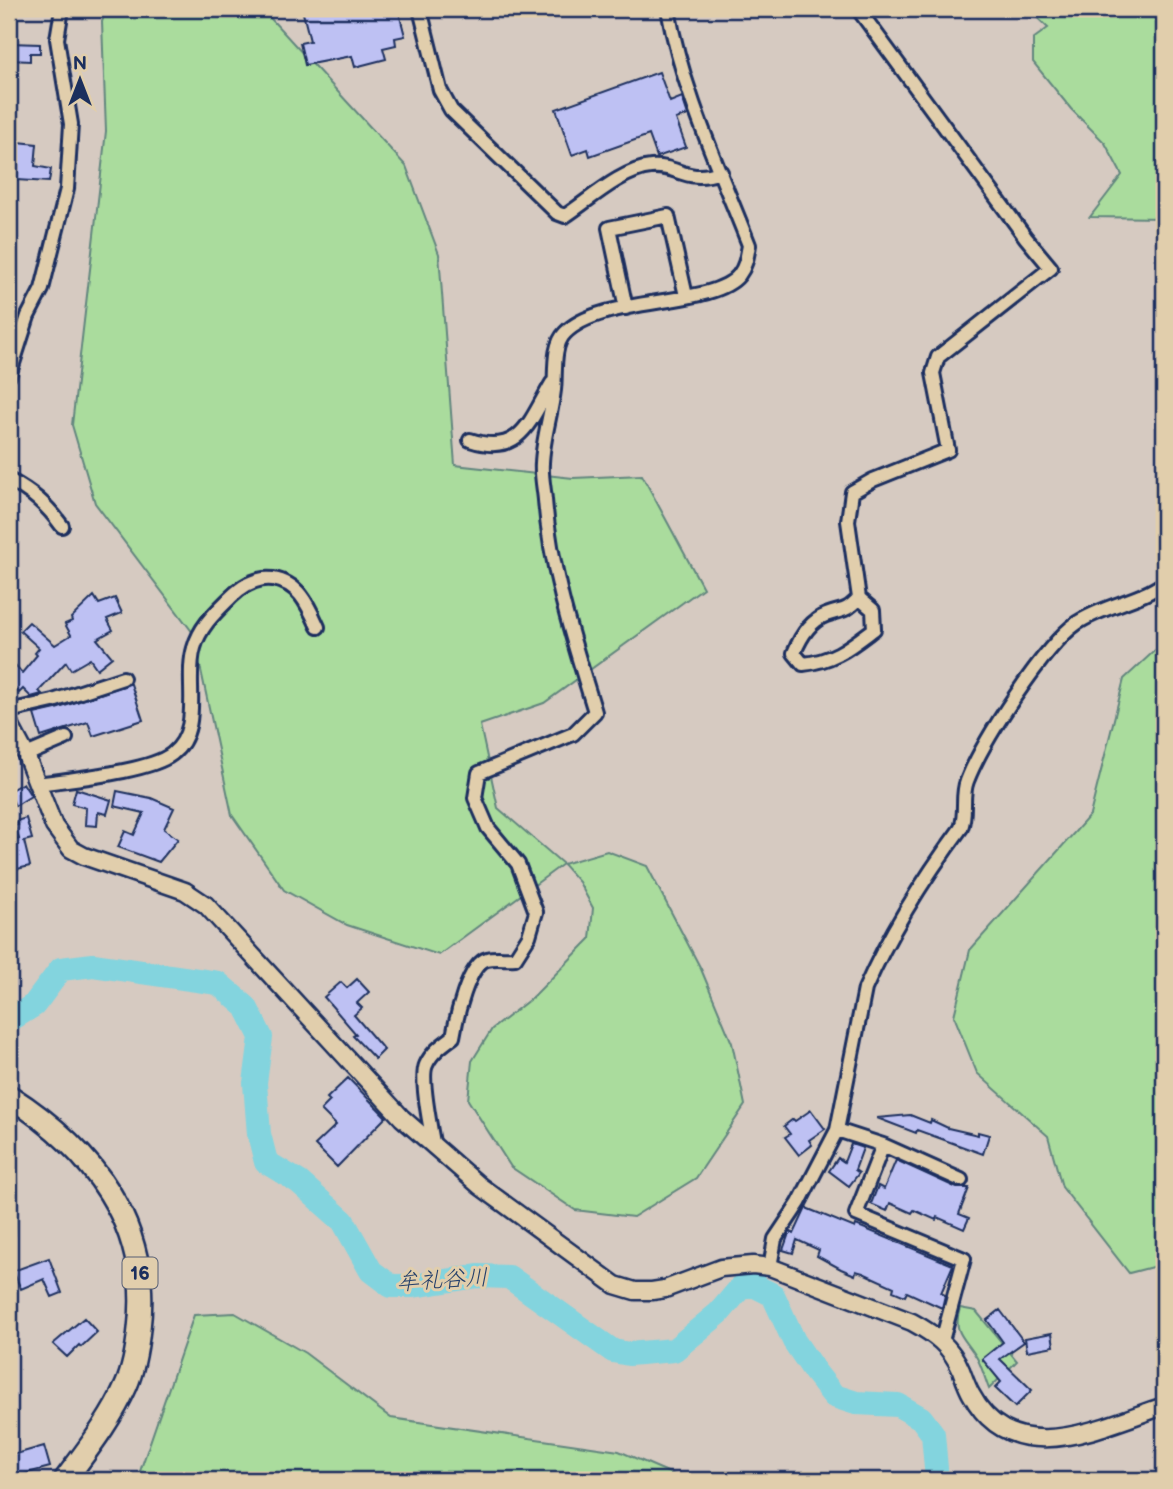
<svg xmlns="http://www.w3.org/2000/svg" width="1173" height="1489" viewBox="0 0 1173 1489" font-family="'Balsamiq Sans','Klee One',sans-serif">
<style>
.green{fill:#aadc9d;stroke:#62867e;stroke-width:2}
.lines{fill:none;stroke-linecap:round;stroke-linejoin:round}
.river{stroke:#83d4de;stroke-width:24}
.building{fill:#bec1f3;stroke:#1b2f5e;stroke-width:2}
.minor-casing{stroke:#1b2f5e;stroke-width:18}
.tertiary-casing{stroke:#1b2f5e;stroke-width:21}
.primary-casing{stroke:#1b2f5e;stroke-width:26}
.minor{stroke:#e1ceac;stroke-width:12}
.tertiary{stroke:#e1ceac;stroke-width:16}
.primary{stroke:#e1ceac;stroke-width:21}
.labels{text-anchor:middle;stroke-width:6;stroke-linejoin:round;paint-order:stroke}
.shield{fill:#e1ceac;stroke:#565f75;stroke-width:2}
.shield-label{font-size:19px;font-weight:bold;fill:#1b2f5e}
.water-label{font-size:23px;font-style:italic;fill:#25406b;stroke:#e1ceac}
</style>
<rect width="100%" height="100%" fill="#d6cac1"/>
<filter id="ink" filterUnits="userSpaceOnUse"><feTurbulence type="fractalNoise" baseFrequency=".0143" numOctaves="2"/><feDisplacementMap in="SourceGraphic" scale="14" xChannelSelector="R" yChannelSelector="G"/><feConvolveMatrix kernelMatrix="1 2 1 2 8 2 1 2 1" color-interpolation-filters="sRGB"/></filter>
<g filter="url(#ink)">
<path class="green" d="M106 9H262L406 166 439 254 455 465 573 478 642 475 703 588 544 703 480 725 498 808 563 864 607 851 647 866 701 969 732 1043 745 1105 696 1178 633 1217 575 1210 511 1167 468 1100 472 1061 492 1029 534 996 590 939 593 908 579 882 563 864 439 955 347 925 284 890 232 815 193 633 95 503 72 425 106 131 102 22Z
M1028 9H1164V218L1090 217 1122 175 1105 143 1071 109 1033 62V39L1048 28Z
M1164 642V1264L1129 1273 1062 1187 1048 1136 977 1073 954 1016 970 950 1090 815 1124 679Z
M9 1171 17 1180 15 1235 9 1242Z
M960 1308 976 1311 1017 1361 989 1389C985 1379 982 1367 977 1358 965 1337 952 1334 960 1308Z
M235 1313 305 1353 391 1418 619 1451 686 1480H137L194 1315Z"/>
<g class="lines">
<path class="river" d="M9 1016 13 1018 34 1005 61 969 93 965 218 983 246 1007 261 1037 255 1083 259 1134 266 1162 299 1182 343 1221 371 1271 391 1286H413L478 1276 509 1277 613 1351 629 1354 674 1350 719 1313 742 1286H755L773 1295 794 1341 815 1372 834 1396 856 1403 898 1405 921 1418 933 1434 937 1480"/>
</g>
<path class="building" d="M302 9H398L405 36 395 38 396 45 383 48 386 59 355 67 352 56 305 65 300 43 310 41Z
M9 43 40 44V53H30V61L10 60Z
M659 72 670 102 682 97 688 115 676 119 686 147 657 157 649 135 590 156 588 149 572 155 556 109Z
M18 142 37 144 35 166 51 169 49 182 17 180Z
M94 596 99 604 115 598 122 613 107 619 113 630 97 639 112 657 97 669 90 659 71 670 66 662 39 691 42 694 31 697 23 689 19 693 9 681V658L22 673 37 655 35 653 39 648 20 631 29 622 55 645 71 635 65 624 72 621 71 618Z
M129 684H131L143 720 93 736 88 722 41 737 34 714 56 709Z
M23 783 31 796 15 806 9 791Z
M76 789 111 800 107 814 98 812 97 826 85 825 86 808 72 804Z
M117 791 151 798 174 808 164 829 178 839 159 862 118 847 125 831 134 835 144 813 114 806Z
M26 818 32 839 24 841 30 866 13 870 9 842 19 839 15 826 18 825 16 821Z
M357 979 369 992 357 1003 362 1008 354 1015 384 1050 375 1059 353 1036 356 1034 324 997 341 982 347 988Z
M348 1078 386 1117 337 1167 315 1145 336 1125 321 1110 330 1101 327 1098Z
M811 1110 825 1129 809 1140 812 1145 799 1155 785 1137 790 1134 784 1126 793 1119 795 1121Z
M910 1115 930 1123 931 1120 948 1128 978 1135V1132L989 1135 983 1154 917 1130 916 1133 877 1118Z
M851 1144 863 1148 855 1170 859 1173 849 1186 829 1171 838 1158 844 1162Z
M896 1160 957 1188H969L959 1214 969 1218 964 1229 937 1217 936 1220 914 1210 912 1213 890 1203 887 1211 871 1204 878 1186 884 1189Z
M806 1208 855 1228 856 1225 953 1265 941 1293 945 1295 942 1308 907 1292 905 1296 893 1291 894 1287 863 1273 856 1271 855 1275 841 1269 817 1256 819 1250 797 1240 793 1253 783 1250 788 1236 790 1232 794 1234Z
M49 1258 62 1293 52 1297 44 1279 21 1289 13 1271Z
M1000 1310 1024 1342 1000 1359 1032 1390 1015 1407 995 1388 1001 1382 982 1359 1003 1342 987 1320Z
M84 1318 97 1332 81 1347 79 1345 67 1357 53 1344Z
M1052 1333 1054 1346 1027 1351 1025 1338Z
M44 1446 50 1467 9 1478V1456Z"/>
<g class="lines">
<g class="minor-casing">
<path id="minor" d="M420 9 440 90 451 110 557 213 565 216C588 201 623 169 651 167 680 165 684 184 721 172
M858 9 1026 238 1051 268 938 357 933 373 948 450 873 480 852 492 848 521 859 598 873 610 874 629C850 647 834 661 803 664L794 653C800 638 810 621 826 615 844 608 843 614 859 598
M626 308 609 228 668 216 686 296
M9 376 28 316 42 289 67 189 71 124 57 39 62 9
M470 440C521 457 530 420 552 383
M9 480C32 492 47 505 62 526
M9 711 53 701 123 678
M26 755 66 738
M38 784C70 779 149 772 172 754 204 729 184 681 194 648 200 626 216 612 231 597 243 585 256 577 273 579 299 583 308 605 318 627
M837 1130 883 1145 856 1214 964 1259 942 1341
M883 1145 961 1180
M434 1148C431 1131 420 1078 426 1065 431 1053 442 1045 453 1037 456 1019 468 964 487 959 495 957 507 959 515 958L529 936 536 912 518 864 488 828 475 798 479 773 573 734 595 712C574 643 551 573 545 500 544 488 541 475 542 463 543 438 551 415 554 390 556 373 552 346 565 333 602 295 713 308 739 275 746 266 747 256 749 245 719 168 682 91 668 9
M770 1267 775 1239 799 1203 837 1130 865 989C890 932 924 878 961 828 967 813 961 796 967 781 982 742 1044 646 1077 623 1104 605 1138 602 1164 583"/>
</g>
<g class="tertiary-casing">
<path id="tertiary" d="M9 723 26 755 54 826 71 849 84 856 185 891 206 905 402 1118 480 1186 615 1285 635 1291H652L665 1289 721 1268 753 1265 770 1267 912 1322C934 1334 951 1346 961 1370 964 1378 967 1387 971 1394 1013 1473 1102 1426 1164 1406"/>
</g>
<g class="primary-casing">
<path id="primary" d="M9 1096C92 1149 152 1225 139 1329 137 1348 134 1368 126 1386 111 1420 87 1450 65 1480"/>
</g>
<use href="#minor" class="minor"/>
<use href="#tertiary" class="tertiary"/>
<use href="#primary" class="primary"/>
</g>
</g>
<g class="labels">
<rect class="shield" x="122.5" y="1257.5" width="35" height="31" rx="5"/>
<g class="shield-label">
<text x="140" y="1280">16</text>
</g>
<g class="water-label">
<text transform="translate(442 1279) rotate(-3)" y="8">牟礼谷川</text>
</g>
</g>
<rect width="1173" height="1489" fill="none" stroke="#e1ceac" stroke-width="35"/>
<rect x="18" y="18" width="1138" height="1454" fill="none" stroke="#1b2f5e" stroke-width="2.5" filter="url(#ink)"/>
<g transform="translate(80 80)" stroke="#e1ceac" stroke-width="5" paint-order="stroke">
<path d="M0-5L12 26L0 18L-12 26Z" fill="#1b2f5e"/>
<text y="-10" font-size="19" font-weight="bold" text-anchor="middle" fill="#1b2f5e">N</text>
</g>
</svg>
